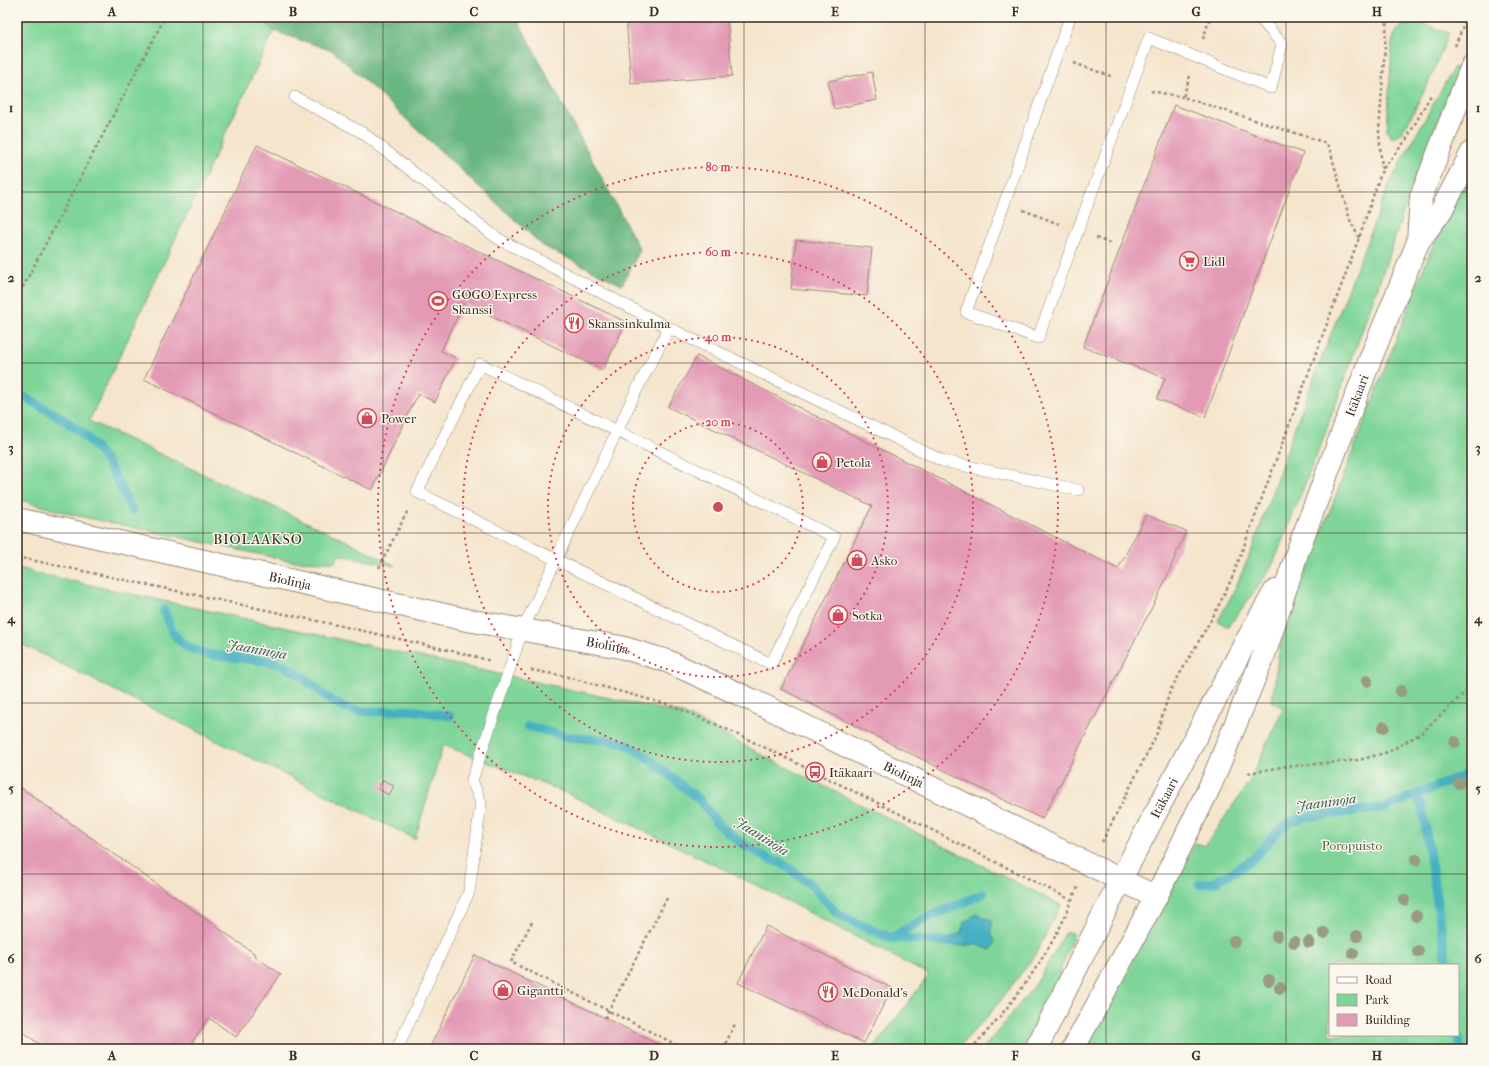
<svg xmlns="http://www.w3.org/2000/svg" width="1489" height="1066" viewBox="0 0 1489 1066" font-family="'IM FELL French Canon',serif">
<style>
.green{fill:#7fd599;stroke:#5d805c;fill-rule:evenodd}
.forest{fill:#67b681;stroke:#517050}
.water{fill:#44b0c2;stroke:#406d70}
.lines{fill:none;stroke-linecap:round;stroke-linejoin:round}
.stream{stroke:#44b0c2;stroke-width:9}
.building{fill:#e39ab5}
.lane-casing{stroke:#988876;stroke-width:12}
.street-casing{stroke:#988876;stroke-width:24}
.secondary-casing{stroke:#988876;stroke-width:24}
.path{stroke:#988876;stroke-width:2.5;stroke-dasharray:3 3;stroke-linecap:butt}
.lane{stroke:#fff;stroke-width:11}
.street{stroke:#fff;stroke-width:22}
.secondary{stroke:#fff;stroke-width:22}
.tree{fill:#9a9a81}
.grid{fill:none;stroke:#3b2a1e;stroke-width:1;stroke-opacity:0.55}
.ring{fill:none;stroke:#d1495b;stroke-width:2;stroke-dasharray:2 4}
.labels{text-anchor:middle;stroke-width:3;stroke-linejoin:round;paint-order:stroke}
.poi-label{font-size:13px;fill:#3b2a1e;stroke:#fbf7ec;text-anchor:start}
.street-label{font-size:13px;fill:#3b2a1e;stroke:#fbf7ec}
.park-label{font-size:13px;fill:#4f5d43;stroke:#fbf7ec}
.neighbourhood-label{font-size:14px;letter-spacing:1px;fill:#3b2a1e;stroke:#fbf7ec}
.water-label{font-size:14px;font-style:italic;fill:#3e5957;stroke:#fbf7ec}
.centre{fill:#d1495b;stroke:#fbf7ec;stroke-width:2}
.ring-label{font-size:12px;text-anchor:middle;font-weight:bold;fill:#d1495b;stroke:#fbf7ec;stroke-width:3;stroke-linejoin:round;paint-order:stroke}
.neatline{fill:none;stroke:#3b2a1e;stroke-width:1.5}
.grid-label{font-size:13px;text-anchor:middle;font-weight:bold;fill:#3b2a1e}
</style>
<rect width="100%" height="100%" fill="#fbf7ec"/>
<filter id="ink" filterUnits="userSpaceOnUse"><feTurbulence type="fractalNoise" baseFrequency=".025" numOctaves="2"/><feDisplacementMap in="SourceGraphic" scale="8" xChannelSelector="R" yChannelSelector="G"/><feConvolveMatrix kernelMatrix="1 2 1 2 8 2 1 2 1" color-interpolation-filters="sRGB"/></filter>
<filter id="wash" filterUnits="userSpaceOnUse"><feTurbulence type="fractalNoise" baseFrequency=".012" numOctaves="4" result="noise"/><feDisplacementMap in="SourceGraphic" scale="16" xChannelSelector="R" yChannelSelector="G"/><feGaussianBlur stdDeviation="0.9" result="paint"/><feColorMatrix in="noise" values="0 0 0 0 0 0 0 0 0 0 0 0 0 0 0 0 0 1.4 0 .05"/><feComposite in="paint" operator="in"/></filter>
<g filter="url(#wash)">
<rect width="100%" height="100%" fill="#f5e5cd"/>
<path class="green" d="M17 17H259L274 31 89 421 349 542 396 566 339 555 335 562 291 561 70 514 17 499Z
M1414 21 1449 33 1431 77 1409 121 1401 133 1396 137 1392 138 1387 130 1392 44C1395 28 1399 26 1414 21Z
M1454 67 1458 69 1411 188 1392 247 1323 439 1274 562 1261 583 1228 627 1218 621 1235 589 1253 547 1295 427 1390 182Z
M1472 170V1049H1081L1161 910 1195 843 1205 846 1249 782 1283 708 1272 702 1278 657 1287 622 1429 254 1442 227ZM1330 965H1458V1035H1330Z
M17 567 35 573 687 715 770 759 1061 905 1034 957 989 1015 957 1049H873L929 975 764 889 566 793 443 745 415 839 17 642Z
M1066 932 1074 934 1050 998 1023 1049H983L1036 984Z"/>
<path class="forest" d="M259 17H516L640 250 622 285 543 246 333 51 274 31Z"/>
<path class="water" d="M976 914 985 917 992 921 991 933 995 942 991 950 975 944 960 946 942 942 962 932 964 923Z"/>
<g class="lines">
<path class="stream" d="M17 393C40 407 71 420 89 440 108 459 120 486 132 511
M164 610C167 617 169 624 172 630 190 667 253 652 284 666 311 677 321 701 350 709 368 714 386 711 404 710 419 710 435 714 450 716
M528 726 568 737 606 740 625 744 644 755 700 800 718 824 740 842 768 859 783 864 809 883 838 914 858 924 891 938 922 920 983 894
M1416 795 1422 807 1447 965
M1199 884 1212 883 1235 871 1252 860 1281 828 1292 821 1307 817 1383 808 1472 772
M891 938 953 942
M1458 1035 1460 1049"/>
</g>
<g id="blocks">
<path class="building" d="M626 17H727L732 76 631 84Z
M872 72 877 100 834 109 828 81Z
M1174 105 1303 153 1205 417 1157 399 1165 378 1083 347Z
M257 145 626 322 603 370 464 303 441 351 456 358 435 402 418 394 372 490 144 379Z
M796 240 872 248 867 296 791 289Z
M697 356 1118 569 1146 515 1186 531 1162 588 1042 819 781 689 872 506 668 407Z
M383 780 394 786 389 795 378 789Z
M17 785 255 954 254 956 281 974 236 1037 209 1018 187 1049H46L17 1028Z
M766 926 892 988 864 1043 738 983Z
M475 955 605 1018 668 1049H429Z"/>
</g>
</g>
<g filter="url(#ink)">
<use href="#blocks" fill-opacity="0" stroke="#988876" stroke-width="1"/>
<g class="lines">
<g class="lane-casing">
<path id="lane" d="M1070 17 966 312 1038 338 1149 38 1271 88 1282 44 1259 17
M295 97 363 133 497 238 669 328 943 461 1078 490
M480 364 834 537 771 664 417 492Z
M397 1049 469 892 481 803 472 780 523 629 637 389 669 328"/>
</g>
<g class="street-casing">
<g id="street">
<path id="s1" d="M17 519 467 620 621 647 667 661 754 701 1156 897"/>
</g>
</g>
<g class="secondary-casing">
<g id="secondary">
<path d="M1418 242 1421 197 1472 66"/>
<path id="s2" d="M1036 1049 1121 879 1244 645 1275 591"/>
<path id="s3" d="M1073 1049 1156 897 1211 784 1265 652 1298 550 1368 365 1418 242 1441 211 1472 152"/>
</g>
</g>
<path class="path" d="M1430 17 1446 23
M1203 39 1210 17
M1455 46 1467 17
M1074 63 1113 77
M1190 76 1183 97 1323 142 1329 147 1350 220 1359 238
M1151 91 1183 97
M1382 169 1379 132 1387 17
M1023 210 1059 224
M1096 238 1112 244
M17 298 165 17
M17 557 346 627 461 653 491 661
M379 568 408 510
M531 670 564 676 673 706 724 728 774 752 910 819 1071 900
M1248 773 1282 767 1359 760 1388 752 1420 734 1472 686
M1102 842 1156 736 1170 691 1215 613 1232 578 1359 238 1382 170 1406 140 1431 95
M532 922 511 962 685 1049
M605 1018 668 896
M723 1049 736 1022
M971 1049C1004 1014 1035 974 1058 931 1066 917 1070 901 1078 887"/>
<use href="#lane" class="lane"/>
<use href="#street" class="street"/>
<use href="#secondary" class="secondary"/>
</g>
<g class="tree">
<circle cx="1367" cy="681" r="6"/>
<circle cx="1401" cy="691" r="6"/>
<circle cx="1384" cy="727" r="6"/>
<circle cx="1455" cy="742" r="6"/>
<circle cx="1459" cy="783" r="6"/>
<circle cx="1416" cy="860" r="6"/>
<circle cx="1404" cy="900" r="6"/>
<circle cx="1416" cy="916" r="6"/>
<circle cx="1324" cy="933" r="6"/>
<circle cx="1277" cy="936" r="6"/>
<circle cx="1357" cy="936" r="6"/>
<circle cx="1234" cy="941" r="6"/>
<circle cx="1294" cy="942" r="6"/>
<circle cx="1309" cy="942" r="6"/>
<circle cx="1418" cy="951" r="6"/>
<circle cx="1353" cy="953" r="6"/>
<circle cx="1269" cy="980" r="6"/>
<circle cx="1280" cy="988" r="6"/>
</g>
</g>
<path class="grid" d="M203 17V1049M383 17V1049M564 17V1049M744 17V1049M925 17V1049M1106 17V1049M1286 17V1049M17 192H1472M17 363H1472M17 533H1472M17 703H1472M17 874H1472"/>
<g class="ring">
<circle cx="718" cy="507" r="85"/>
<circle cx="718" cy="507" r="170"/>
<circle cx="718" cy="507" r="255"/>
<circle cx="718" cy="507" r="340"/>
</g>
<defs>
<g id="supermarket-ring" transform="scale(1)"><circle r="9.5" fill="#fbf7ec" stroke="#d1495b" stroke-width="1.5"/><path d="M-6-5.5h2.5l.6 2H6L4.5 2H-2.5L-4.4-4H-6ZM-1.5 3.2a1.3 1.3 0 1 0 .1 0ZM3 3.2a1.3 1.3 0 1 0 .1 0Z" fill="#d1495b"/></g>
<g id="stadium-ring" transform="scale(1)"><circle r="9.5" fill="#fbf7ec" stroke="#d1495b" stroke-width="1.5"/><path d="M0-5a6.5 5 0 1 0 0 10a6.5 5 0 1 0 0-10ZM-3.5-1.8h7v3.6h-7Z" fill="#d1495b"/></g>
<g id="restaurant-ring" transform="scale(1)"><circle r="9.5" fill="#fbf7ec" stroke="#d1495b" stroke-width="1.5"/><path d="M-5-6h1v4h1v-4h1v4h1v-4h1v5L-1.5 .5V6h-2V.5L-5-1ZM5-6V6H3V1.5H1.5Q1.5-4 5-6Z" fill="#d1495b"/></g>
<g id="shop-ring" transform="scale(1)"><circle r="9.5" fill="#fbf7ec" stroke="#d1495b" stroke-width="1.5"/><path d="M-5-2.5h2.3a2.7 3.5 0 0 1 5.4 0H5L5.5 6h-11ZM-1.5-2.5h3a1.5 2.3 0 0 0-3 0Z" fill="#d1495b"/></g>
<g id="bus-ring" transform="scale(1)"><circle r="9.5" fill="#fbf7ec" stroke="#d1495b" stroke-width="1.5"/><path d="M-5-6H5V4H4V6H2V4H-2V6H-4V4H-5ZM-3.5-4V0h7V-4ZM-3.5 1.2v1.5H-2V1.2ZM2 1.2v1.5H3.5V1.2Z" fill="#d1495b"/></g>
</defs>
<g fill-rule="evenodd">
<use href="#supermarket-ring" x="1189" y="261"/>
<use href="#stadium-ring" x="438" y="301"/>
<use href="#restaurant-ring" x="574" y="323"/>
<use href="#shop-ring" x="367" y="418"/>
<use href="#shop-ring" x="822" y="462"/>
<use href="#shop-ring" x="857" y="560"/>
<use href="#shop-ring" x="838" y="615"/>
<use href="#bus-ring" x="815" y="772"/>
<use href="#shop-ring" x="503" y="990"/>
<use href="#restaurant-ring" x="828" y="992"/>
</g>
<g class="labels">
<g class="poi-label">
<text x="1203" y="266">Lidl</text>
<text x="452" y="299">GOGO Express<tspan x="452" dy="15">Skanssi</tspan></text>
<text x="588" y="328">Skanssinkulma</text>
<text x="381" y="423">Power</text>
<text x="836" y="467">Petola</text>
<text x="871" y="565">Asko</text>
<text x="852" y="620">Sotka</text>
<text x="829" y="777">Itäkaari</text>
<text x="517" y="995">Gigantti</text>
<text x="842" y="997">McDonald's</text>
</g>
<g class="street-label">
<text dy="5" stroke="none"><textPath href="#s3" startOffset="714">Itäkaari</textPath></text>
<text dy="5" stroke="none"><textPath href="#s1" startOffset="280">Biolinja</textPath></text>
<text dy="5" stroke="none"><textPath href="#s1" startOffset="604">Biolinja</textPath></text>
<text dy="5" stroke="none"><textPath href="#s1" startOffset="928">Biolinja</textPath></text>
<text dy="5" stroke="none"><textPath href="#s2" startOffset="282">Itäkaari</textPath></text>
</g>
<g class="park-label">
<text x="1352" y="850">Poropuisto</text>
</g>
<g class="neighbourhood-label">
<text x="258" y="544">BIOLAAKSO</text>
</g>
<g class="water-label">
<text transform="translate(257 649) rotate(10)" y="5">Jaaninoja</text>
<text transform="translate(1326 802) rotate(-8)" y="5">Jaaninoja</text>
<text transform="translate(762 836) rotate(32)" y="5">Jaaninoja</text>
</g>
</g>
<circle cx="718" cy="507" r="6" class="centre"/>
<g class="ring-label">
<text x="718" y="171">80 m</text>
<text x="718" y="256">60 m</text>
<text x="718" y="341">40 m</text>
<text x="718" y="426">20 m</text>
</g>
<rect width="1489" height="1066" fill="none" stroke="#fbf7ec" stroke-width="44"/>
<rect x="1329" y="964" width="130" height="72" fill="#fbf7ec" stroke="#aea59a"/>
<rect x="1337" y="977" width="20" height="6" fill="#ffffff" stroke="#aea59a"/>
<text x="1365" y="984" font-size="12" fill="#3b2a1e">Road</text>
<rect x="1337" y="994" width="20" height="12" fill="#7fd599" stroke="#aea59a"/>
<text x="1365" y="1004" font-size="12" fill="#3b2a1e">Park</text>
<rect x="1337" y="1014" width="20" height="12" fill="#e39ab5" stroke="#aea59a"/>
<text x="1365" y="1024" font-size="12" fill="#3b2a1e">Building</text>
<rect x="22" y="22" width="1445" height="1022" class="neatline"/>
<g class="grid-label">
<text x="112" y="16">A</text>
<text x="293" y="16">B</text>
<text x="474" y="16">C</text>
<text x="654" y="16">D</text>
<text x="835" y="16">E</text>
<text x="1015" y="16">F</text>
<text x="1196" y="16">G</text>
<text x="1377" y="16">H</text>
<text x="11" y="112">1</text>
<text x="1478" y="112">1</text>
<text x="11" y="282">2</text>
<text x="1478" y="282">2</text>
<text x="11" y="452">3</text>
<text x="1478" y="452">3</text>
<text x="11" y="623">4</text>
<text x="1478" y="623">4</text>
<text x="11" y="793">5</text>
<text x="1478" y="793">5</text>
<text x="11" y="963">6</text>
<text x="1478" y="963">6</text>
<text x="112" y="1060">A</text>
<text x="293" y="1060">B</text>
<text x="474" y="1060">C</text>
<text x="654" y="1060">D</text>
<text x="835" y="1060">E</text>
<text x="1015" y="1060">F</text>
<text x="1196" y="1060">G</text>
<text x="1377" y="1060">H</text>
</g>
</svg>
